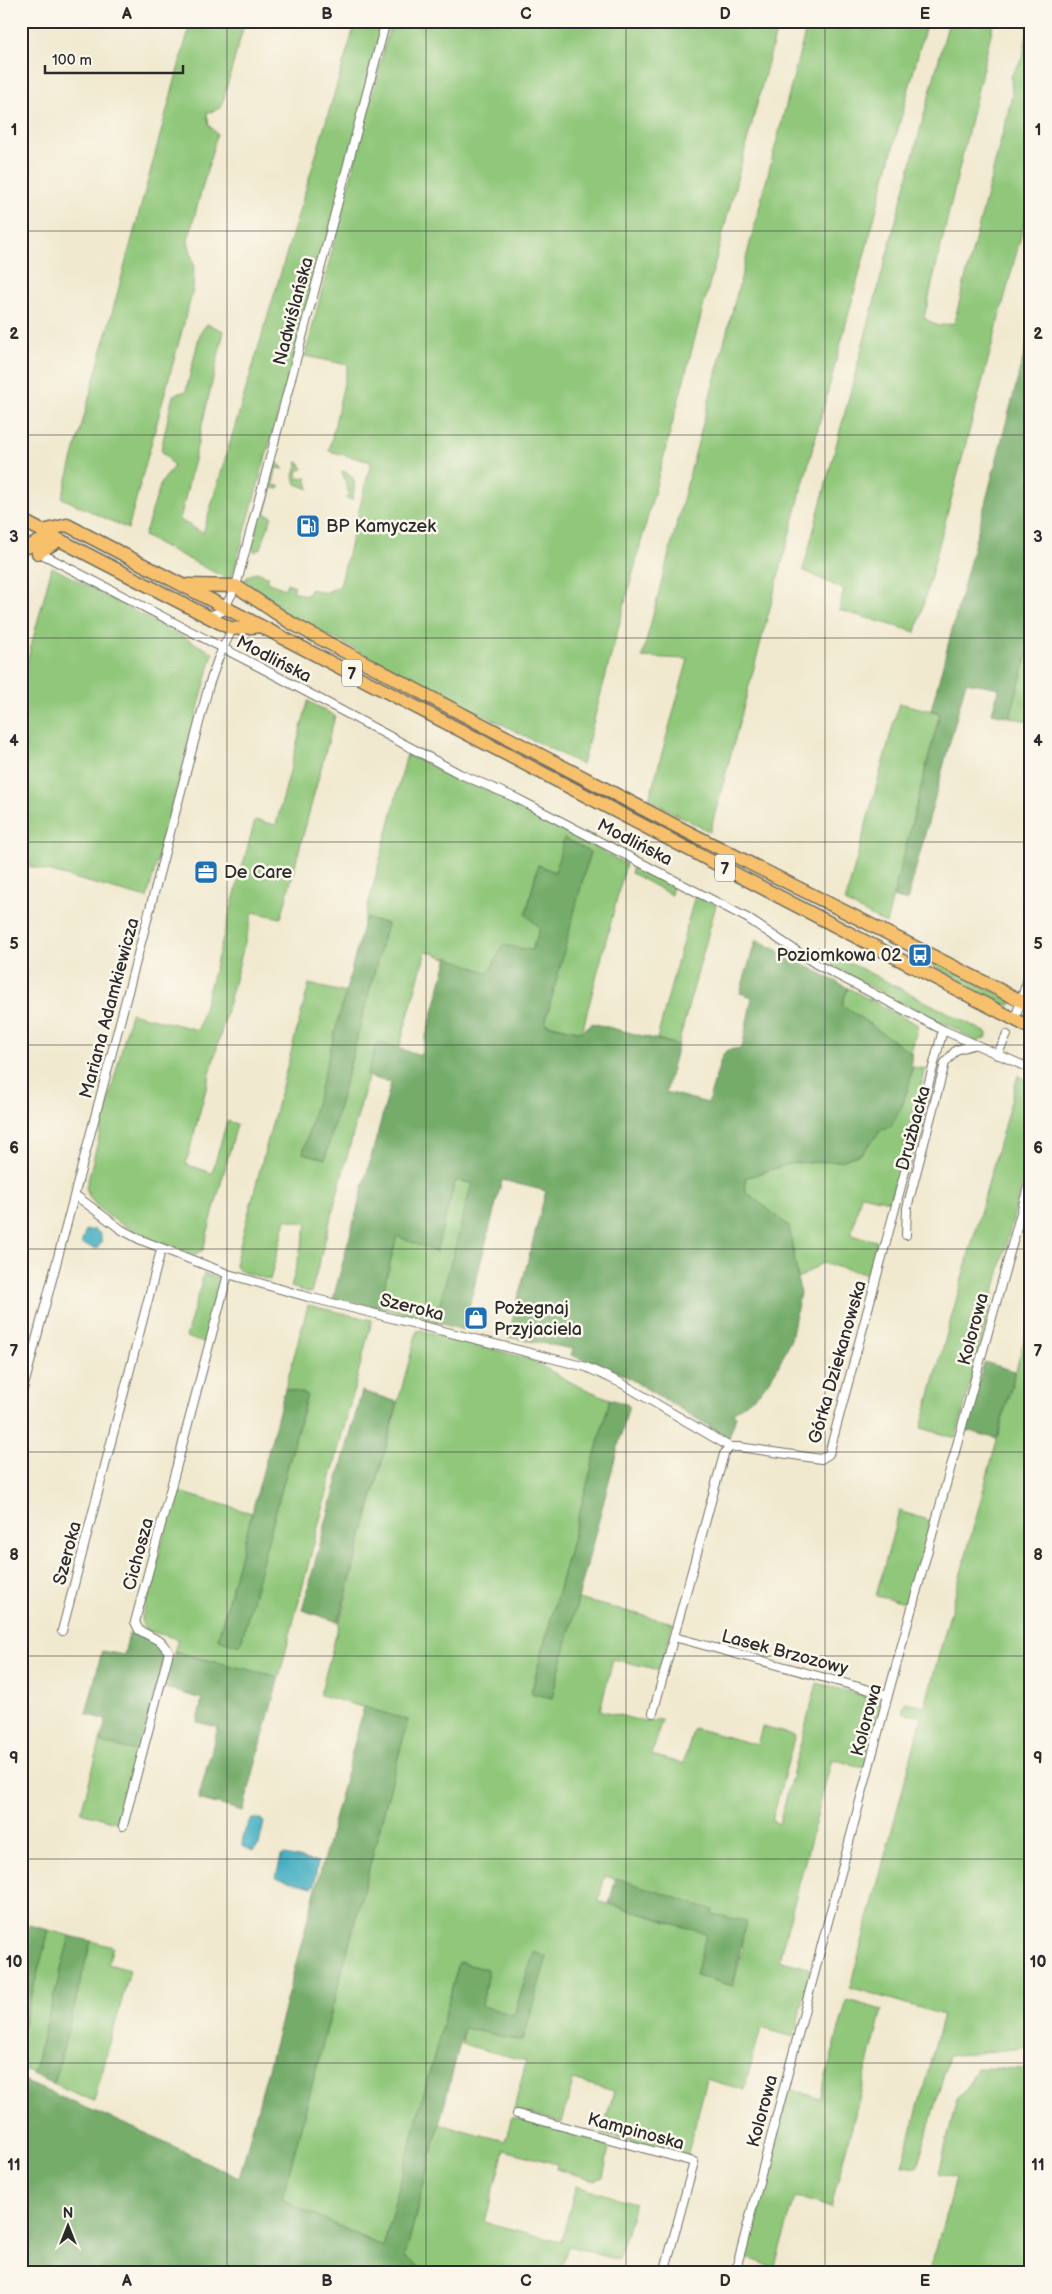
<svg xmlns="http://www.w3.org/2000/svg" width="1052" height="2294" viewBox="0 0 1052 2294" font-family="'Balsamiq Sans',sans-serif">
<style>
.green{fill:#90c77a;stroke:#5e7952;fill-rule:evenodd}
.forest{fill:#74ac6a;stroke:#506c4a}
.water{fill:#44afc2;stroke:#386d76}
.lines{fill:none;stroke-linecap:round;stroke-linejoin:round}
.minor-casing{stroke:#706e64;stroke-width:10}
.trunk-casing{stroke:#706e64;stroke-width:15}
.minor{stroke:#fff;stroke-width:8}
.trunk{stroke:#f7c06c;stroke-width:12}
.grid{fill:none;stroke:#2b2b2b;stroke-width:1;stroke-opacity:0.55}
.labels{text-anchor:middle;stroke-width:5;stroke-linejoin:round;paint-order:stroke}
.shield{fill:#fbf7ec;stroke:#696865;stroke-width:1}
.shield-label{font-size:16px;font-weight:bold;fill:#2b2b2b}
.street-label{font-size:18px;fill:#2b2b2b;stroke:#fbf7ec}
.poi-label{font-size:18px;fill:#2b2b2b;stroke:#fbf7ec;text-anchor:start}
.neatline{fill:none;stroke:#2b2b2b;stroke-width:2}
.grid-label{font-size:16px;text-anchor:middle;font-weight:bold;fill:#2b2b2b}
</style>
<rect width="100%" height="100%" fill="#fbf7ec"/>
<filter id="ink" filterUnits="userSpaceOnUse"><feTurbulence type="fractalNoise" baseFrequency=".02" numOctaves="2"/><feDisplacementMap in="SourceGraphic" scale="10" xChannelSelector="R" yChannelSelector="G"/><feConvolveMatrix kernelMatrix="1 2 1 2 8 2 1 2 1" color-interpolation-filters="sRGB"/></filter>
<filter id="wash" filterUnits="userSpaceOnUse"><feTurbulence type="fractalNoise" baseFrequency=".0096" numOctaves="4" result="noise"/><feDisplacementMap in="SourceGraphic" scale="20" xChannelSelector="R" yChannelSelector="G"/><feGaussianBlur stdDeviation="1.12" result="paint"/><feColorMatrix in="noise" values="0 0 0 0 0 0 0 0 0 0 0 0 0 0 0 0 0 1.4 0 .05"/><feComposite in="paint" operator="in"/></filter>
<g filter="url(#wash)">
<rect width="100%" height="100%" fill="#f1e9cf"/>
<path class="green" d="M191 21H245L221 108 207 113 209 125 217 134 188 240 194 265 193 290 128 529 62 498Z
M356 21H388L231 581 144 536 161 483 174 466 161 450 173 395 186 391 200 333 207 324 224 331 180 520 203 533Z
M391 21H779L582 765 327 635 287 617 244 582 248 576 257 572 269 577 267 582 285 589 287 583 295 586 293 591 306 596 311 589 325 593 340 586 371 462 329 451 348 365 305 356Z
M808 21H927L710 832 649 800 688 659 642 657Z
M949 21H994L924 318 938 326 954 323 1012 96 1011 76 1023 57 1029 21H1031V198L916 632 839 610 844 590 803 570Z
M298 461 303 469 297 471 298 479 306 477 309 489 296 484 294 476Z
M277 462 284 469 276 468 273 485 280 486 279 489 272 488 265 514 272 516C269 526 264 537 261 548L255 552 252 547 271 468Z
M342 471C358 475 355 487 352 500L345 498 349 495Z
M52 567 213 653 147 898 21 864V684Z
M1031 641V708L1027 721 1010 717Z
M308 701 335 716 281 918 253 912 186 1164 212 1173 227 1121 237 1124 203 1250 193 1255C164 1244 93 1220 86 1188L131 1013 198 1030 255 820 276 825Z
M899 703 940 713 886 924 845 902Z
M407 754 459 780 490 791 626 864 582 1032 544 1023 590 852 555 872 538 865 526 914 540 928 532 950 489 973 426 951 399 1049 377 1043 311 1293 291 1287 307 1224 286 1219 270 1280 239 1271 235 1264 309 984 346 993 303 1153 325 1159 387 924 365 918Z
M633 865 673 885 671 895 631 873Z
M695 895 716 905 678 1045 657 1039Z
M821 948 987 1033V1037L976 1042 956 1029 897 1001 816 957Z
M936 961 1012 1001 1011 1005H1005L933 966Z
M848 988 918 1025 911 1053 842 1005Z
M913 1067 926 1069 890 1201 861 1195 851 1235 877 1241 869 1275 822 1263 798 1279 789 1226 746 1192 745 1178 792 1163 841 1161 862 1153 903 1105Z
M1018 1075 1031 1082V1149L956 1438 921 1428Z
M455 1181 473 1183 435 1322 379 1307 397 1235 436 1252Z
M204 1273 224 1281 207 1344 186 1337Z
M308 1305 372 1320 279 1677 174 1652 178 1639 145 1630 141 1621 176 1491 252 1513 218 1638 240 1645 307 1395 285 1389Z
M1031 1314V2047L949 2056 917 2168 902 2166 943 2015 850 1987 922 1717 902 1712 905 1702 925 1706Z
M421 1330 529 1359 578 1386 610 1399 531 1693 552 1698 578 1599 673 1623 660 1670 613 1659 600 1710 645 1722 662 1719 652 1755 683 1764 694 1728 757 1745 762 1727 795 1735 772 1821 779 1824 817 1683 884 1701 865 1768 832 1759 779 1960 811 1969 794 2037 761 2028 744 2090 707 2079 687 2157 602 2134 614 2091 573 2080 562 2123 514 2109 526 2061 462 2044 464 2028 523 2041 546 1958 534 1953 514 2015 482 2006 488 1970 459 1962 383 2247 282 2199 408 1720 320 1695 417 1331ZM605 1876 712 1910V1914L743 1948 733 1986 696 1975 707 1934 598 1901Z
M899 1511 931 1521 910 1604 876 1596Z
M100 1742 139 1752 119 1823 81 1812Z
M49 1930 70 1936 33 2074 21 2069V2035Z
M91 1941 113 1947 108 1964 130 1970 94 2101 54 2084Z
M847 2000 882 2010 831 2207 795 2197 775 2266 744 2258 788 2089 820 2098Z
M977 2068 1031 2069V2273H929L956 2178 939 2173 957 2098 967 2088Z
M512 2117 610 2143 603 2177 595 2180 556 2169 557 2164 504 2150 485 2222 561 2242 576 2186 635 2203 619 2260 568 2246 560 2273H428L404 2257 439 2124 505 2141Z"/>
<path class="forest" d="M1031 328V641L1010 717 992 713 999 688 966 682 907 901 893 897 940 713 931 710Z
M564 838 590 852 545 1024 582 1032 592 1023 678 1045 666 1092 708 1103 722 1056 727 1050 742 1048 752 997 740 993 756 939 848 988 842 1005 911 1053C915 1079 903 1105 891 1127L882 1129 862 1153 841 1161 792 1163 745 1178 746 1192 789 1226 800 1293 791 1339 777 1369 760 1392 733 1413 736 1416 729 1438 622 1374 571 1355 573 1349 508 1337 546 1191 502 1180 463 1330 435 1322 472 1183 455 1181 436 1252 397 1236 379 1307 333 1299 391 1083 367 1076 377 1042 421 1055 448 957 489 973 503 945 532 950 540 928 526 915 538 865 555 872Z
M365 918 387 924 325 1159 303 1153Z
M984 1362 1015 1371 997 1439 966 1430Z
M285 1389 307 1394 240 1646 218 1639Z
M362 1391 398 1402 338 1622 302 1610Z
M610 1399 629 1405 552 1698 531 1693Z
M129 1633 161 1642 166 1651 139 1752 100 1742 106 1720 86 1714 102 1651 124 1655Z
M174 1652 279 1677 243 1811 198 1799 218 1727 197 1722 202 1699 165 1688Z
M364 1707 408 1720 282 2199 383 2247 459 1962 488 1970 482 2006 514 2015 534 1952 547 1957 522 2041 464 2028 405 2257 428 2273H21V2080L157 2138 239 2178Z
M616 1878 713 1910 712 1914 746 1921 733 1986 696 1975 706 1934 609 1903Z
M29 1925 49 1930 21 2035V1956Z
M70 1936 91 1941 54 2084 33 2074Z"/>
<path class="water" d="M86 1230H95L101 1234V1243L97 1249 81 1244Z
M252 1819H261L264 1822 259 1845 253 1851 242 1846C242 1838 246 1824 252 1819Z
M284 1855 318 1862 314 1886 312 1887 276 1878 281 1856Z"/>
</g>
<g filter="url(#ink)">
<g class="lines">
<g class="minor-casing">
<path id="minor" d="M38 552 271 673 460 774 514 797 747 918 816 964 943 1030 1031 1069
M209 616 223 611 236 586 386 21
M1015 1019 1031 969
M997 1055 1007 1035
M75 1195 122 1230 141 1240 228 1274 308 1297 586 1367 621 1383 730 1447
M906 1235 907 1208 945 1063 956 1050 973 1045
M21 1397 209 685 218 659 232 629
M62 1631 161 1250
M674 1637 888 1695
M653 1713 724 1454 730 1447H739L821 1459 829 1454 943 1030
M123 1826 169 1652 161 1642 139 1630 135 1622 228 1274
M517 2114 694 2162 664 2273
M735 2273 888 1695 1031 1176"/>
</g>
<g class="trunk-casing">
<path id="trunk" d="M21 520 232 629 261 626
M43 531 67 525 1031 1028
M21 544 27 547 52 536
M38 553 59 540
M188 585 236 586 291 623 424 694 676 826 1031 1006"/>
</g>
<use href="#minor" class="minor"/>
<use href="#trunk" class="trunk"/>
</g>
</g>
<path class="grid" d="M227 21V2273M426 21V2273M626 21V2273M825 21V2273M21 231H1031M21 435H1031M21 638H1031M21 842H1031M21 1045H1031M21 1249H1031M21 1452H1031M21 1656H1031M21 1859H1031M21 2063H1031"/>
<defs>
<g id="fuel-square" transform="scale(1.25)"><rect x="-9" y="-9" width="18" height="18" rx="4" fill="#1f6fb2" stroke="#fbf7ec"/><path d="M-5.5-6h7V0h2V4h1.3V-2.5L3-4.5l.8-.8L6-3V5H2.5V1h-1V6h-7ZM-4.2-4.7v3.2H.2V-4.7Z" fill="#fff"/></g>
<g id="office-square" transform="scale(1.25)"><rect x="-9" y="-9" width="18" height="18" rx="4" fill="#1f6fb2" stroke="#fbf7ec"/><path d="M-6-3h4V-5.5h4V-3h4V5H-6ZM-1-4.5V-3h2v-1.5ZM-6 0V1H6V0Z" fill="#fff"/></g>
<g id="bus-square" transform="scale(1.25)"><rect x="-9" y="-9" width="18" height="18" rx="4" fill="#1f6fb2" stroke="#fbf7ec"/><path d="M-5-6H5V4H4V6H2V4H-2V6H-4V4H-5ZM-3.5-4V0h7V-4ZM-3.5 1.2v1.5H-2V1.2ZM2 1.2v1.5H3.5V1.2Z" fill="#fff"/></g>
<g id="shop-square" transform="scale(1.25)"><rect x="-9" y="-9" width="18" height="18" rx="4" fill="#1f6fb2" stroke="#fbf7ec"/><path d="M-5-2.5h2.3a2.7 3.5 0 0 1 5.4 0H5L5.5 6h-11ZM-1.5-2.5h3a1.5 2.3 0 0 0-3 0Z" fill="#fff"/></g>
</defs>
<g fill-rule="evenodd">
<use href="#fuel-square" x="308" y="526"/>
<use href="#office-square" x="206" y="872"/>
<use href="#bus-square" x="920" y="955"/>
<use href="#shop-square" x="476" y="1318"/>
</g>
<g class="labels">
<g class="shield">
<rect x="342" y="659.5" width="20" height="27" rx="4"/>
<rect x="715" y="854.5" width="20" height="27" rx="4"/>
</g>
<g class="shield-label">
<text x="352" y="679">7</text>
<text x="725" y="874">7</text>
</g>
<g class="street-label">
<text transform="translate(293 311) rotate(-75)" y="6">Nadwiślańska</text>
<text transform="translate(274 659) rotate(27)" y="6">Modlińska</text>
<text transform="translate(635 842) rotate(27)" y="6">Modlińska</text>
<text transform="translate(109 1008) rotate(-75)" y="6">Mariana Adamkiewicza</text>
<text transform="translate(913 1128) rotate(-75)" y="6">Drużbacka</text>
<text transform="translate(412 1307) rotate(14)" y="6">Szeroka</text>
<text transform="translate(973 1329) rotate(-75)" y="6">Kolorowa</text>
<text transform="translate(837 1362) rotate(-74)" y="6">Górka Dziekanowska</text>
<text transform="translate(67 1553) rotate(-75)" y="6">Szeroka</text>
<text transform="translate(138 1554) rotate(-75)" y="6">Cichosza</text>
<text transform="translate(785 1652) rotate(15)" y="6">Lasek Brzozowy</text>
<text transform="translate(866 1720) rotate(-75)" y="6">Kolorowa</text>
<text transform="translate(762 2111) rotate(-75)" y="6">Kolorowa</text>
<text transform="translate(636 2131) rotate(15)" y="6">Kampinoska</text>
</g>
<g class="poi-label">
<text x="326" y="532">BP Kamyczek</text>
<text x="224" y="878">De Care</text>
<text x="902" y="961" text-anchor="end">Poziomkowa 02</text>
<text x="494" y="1314">Pożegnaj<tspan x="494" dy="21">Przyjaciela</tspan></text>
</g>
</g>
<rect width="1052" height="2294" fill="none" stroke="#fbf7ec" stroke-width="55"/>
<g transform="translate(68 2226)" stroke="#fbf7ec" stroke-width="4" paint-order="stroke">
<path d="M0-4L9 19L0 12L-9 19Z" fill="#2b2b2b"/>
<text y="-8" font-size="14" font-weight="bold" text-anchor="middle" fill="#2b2b2b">N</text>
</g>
<path d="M45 65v8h138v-8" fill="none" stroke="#2b2b2b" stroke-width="2.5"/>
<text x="52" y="65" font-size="15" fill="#2b2b2b" stroke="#fbf7ec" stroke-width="4" paint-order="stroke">100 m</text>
<rect x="28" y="28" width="996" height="2238" class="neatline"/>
<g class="grid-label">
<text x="127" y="19">A</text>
<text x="327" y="19">B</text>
<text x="526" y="19">C</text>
<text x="725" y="19">D</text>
<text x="925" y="19">E</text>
<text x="14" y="135">1</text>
<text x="1038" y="135">1</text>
<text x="14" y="339">2</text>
<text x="1038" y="339">2</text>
<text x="14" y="542">3</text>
<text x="1038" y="542">3</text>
<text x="14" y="746">4</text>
<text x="1038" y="746">4</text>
<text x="14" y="949">5</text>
<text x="1038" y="949">5</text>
<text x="14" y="1153">6</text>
<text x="1038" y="1153">6</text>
<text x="14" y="1356">7</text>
<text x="1038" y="1356">7</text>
<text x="14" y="1560">8</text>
<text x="1038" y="1560">8</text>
<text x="14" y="1763">9</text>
<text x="1038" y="1763">9</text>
<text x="14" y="1967">10</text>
<text x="1038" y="1967">10</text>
<text x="14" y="2170">11</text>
<text x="1038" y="2170">11</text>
<text x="127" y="2286">A</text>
<text x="327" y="2286">B</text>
<text x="526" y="2286">C</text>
<text x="725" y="2286">D</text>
<text x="925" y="2286">E</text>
</g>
</svg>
